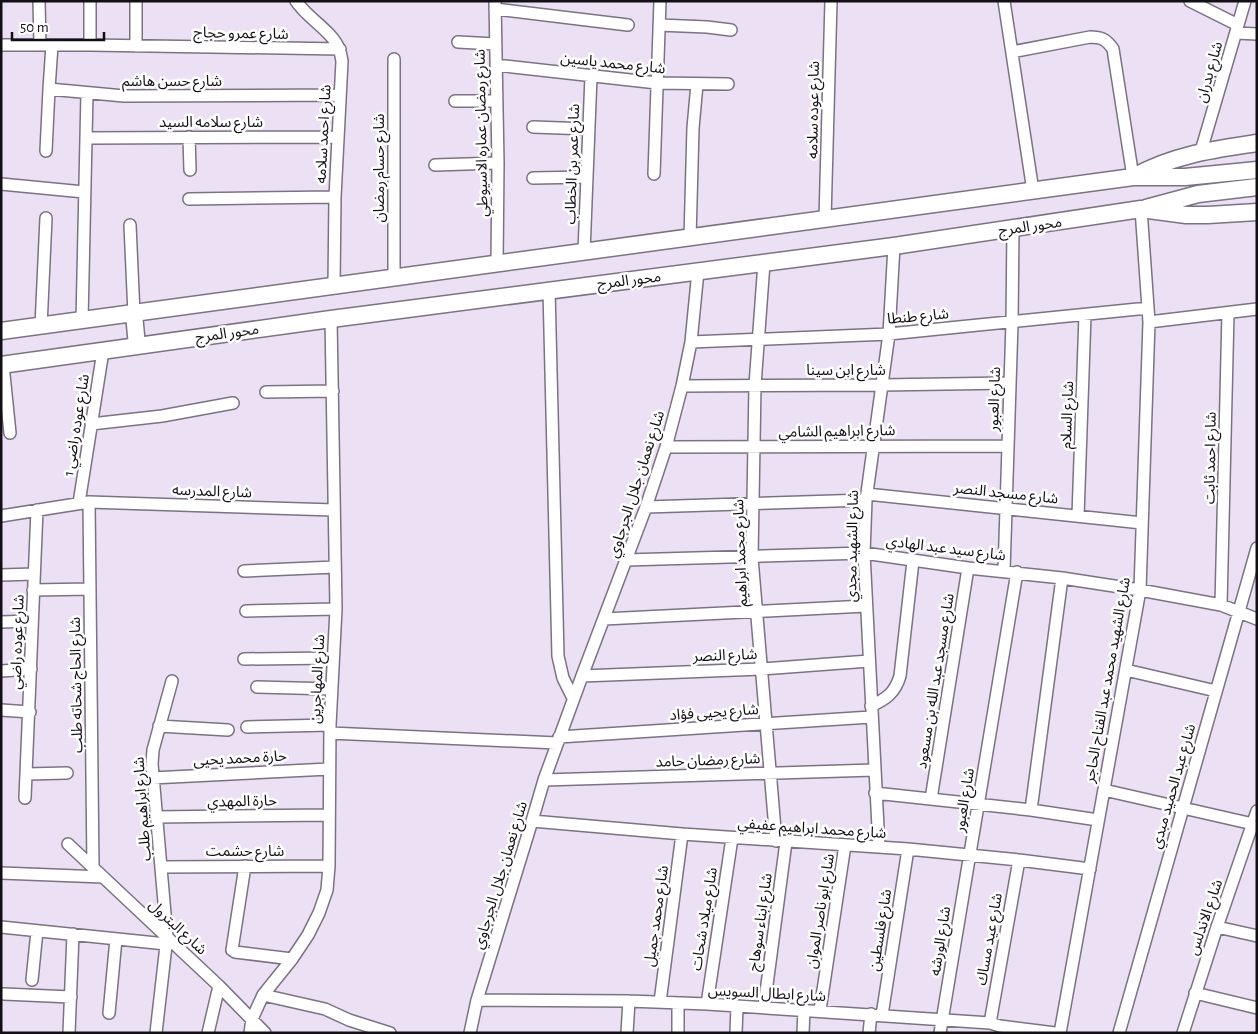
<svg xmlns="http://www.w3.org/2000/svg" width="1258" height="1034" viewBox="0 0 1258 1034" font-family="'Alegreya Sans','Noto Sans Arabic',sans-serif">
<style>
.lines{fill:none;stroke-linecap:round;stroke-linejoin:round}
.minor-casing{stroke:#7b7282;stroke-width:14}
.secondary-casing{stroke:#7b7282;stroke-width:19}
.minor{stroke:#fff;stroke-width:11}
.secondary{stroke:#fff;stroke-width:16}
.labels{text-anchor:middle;stroke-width:5;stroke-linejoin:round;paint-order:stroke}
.street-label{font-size:15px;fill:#120f15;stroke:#fff}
</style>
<rect width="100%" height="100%" fill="#ece1f4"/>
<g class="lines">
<g class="minor-casing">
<path id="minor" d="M39 1 40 45
M90 1V45
M136 1V46
M296 1C307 18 332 31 339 49 341 53 341 57 342 61L335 197 334 286
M495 1 498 163 497 264
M1004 1 1033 191
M1190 1 1238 25
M495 9 628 25
M659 25 707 27 731 30
M1236 33 1257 34
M458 42 495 44
M1 45H90L340 49
M52 45 49 89 124 96 340 95
M1012 52 1090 37C1101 37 1106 39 1113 49L1133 177
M394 59V278
M496 65 657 83 728 84
M455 101H496
M533 127 588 129
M189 137 190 170
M86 138 337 137
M46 151 49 89
M1201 151 1245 1
M435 165 498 163
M654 174 660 1
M533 178 587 177
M1 184 84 192
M189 199 335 197
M825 219 831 1
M130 225 134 314
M690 238 693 128 697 84
M584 252 591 76
M764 263 755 385 752 558 776 841
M549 290 558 656 563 678 573 698
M82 321 87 93
M1149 322 1257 309
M41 326 46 218
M691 342 889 334 1148 308
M3 365 10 433
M682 386 882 385 1009 383
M266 392 333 391
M91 424 162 416 233 403
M666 447 1008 446
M867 494 1142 523
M89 502 93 868
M79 503 103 351
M646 507 866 500
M1 516 89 502 334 510
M1078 516 1085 315
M626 560 864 553 968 568 1062 578 1140 590 1221 605 1257 619
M244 571 335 567
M1004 571 1012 323 1013 228
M1 575 34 574
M33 590 90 589
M1221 605 1228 313
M246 611 336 609
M604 619 866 606
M1 622 32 621
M244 659 333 658
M1126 670 1216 691
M1 671 31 669
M582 676 761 669 869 661
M257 687 332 689
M871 706C886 699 895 693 900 676L913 561
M1 710 30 712
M159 726 228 730
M247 727 330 725
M330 733 557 743
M559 737 871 717
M27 774 67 773
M152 778 329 769
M544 780 874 770
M1104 790 1253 824
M875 793 1031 810 1098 820
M25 798 37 510
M931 799 968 568
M1031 810 1062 578
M156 817 329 815
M532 821 682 834 908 849 1019 860 1090 869
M68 844 219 986 265 1033
M879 847 864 553 866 500 889 334 894 246
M245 866 232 950 235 952 292 959
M161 867 329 866
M1 873 103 877
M1 927 166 944
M1217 927 1257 936
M32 980 37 931
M1195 993 1257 1008
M4 994 71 997
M263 995 325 1009 349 1020 390 1033
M477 1000 629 1001 707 1004 990 1023 1000 1026 1055 1033
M660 1002 682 834
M678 1003V1033
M707 1004 732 838
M764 1007 786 842
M820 1010 845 845
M109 1013 116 939
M882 1015 908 849
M990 1023 1019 860
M69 1033 73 934
M156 1033 167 937 152 764 153 750 172 681
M208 1033 219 986
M250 1033 252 1019 263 995 292 959 308 935 319 913 327 890 329 866 330 725 336 609 331 319
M470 1033 477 1000 532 821 544 780 582 676 646 507 666 447 682 386 691 342 698 271
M627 1033 629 1001
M736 1033 737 1006
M803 1033 804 1009
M869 1033 871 1014
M940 1033 1017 572
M1060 1033 1140 590 1149 322 1141 209
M1119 1033 1257 548
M1183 1033 1217 927 1257 811"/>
</g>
<g class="secondary-casing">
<path id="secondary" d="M1137 175C1177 154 1212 150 1257 143
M1146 208 1198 194 1257 187
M134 314 137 346
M1 331 1133 177H1185L1257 170
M1 365 331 319 894 246 1141 209 1186 215H1208L1257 212"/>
</g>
<use href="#minor" class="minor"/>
<use href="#secondary" class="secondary"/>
</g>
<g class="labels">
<g class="street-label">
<text transform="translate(241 33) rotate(1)" y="5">شارع عمرو حجاج</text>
<text transform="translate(613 63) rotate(6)" y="5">شارع محمد ياسين</text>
<text transform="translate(1209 72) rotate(-74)" y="5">شارع بدران</text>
<text x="172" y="86">شارع حسن هاشم</text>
<text transform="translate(813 110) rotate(-89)" y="5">شارع عوده سلامه</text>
<text x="211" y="127">شارع سلامه السيد</text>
<text transform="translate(481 133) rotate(-91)" y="5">شارع رمضان عماره الاسيوطي</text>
<text transform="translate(323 134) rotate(-87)" y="5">شارع احمد سلامه</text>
<text transform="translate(572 164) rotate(-88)" y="5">شارع عمر بن الخطاب</text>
<text transform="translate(379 168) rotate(-90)" y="5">شارع حسام رمضان</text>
<text transform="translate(1030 226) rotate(-8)" y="5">محور المرج</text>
<text transform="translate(629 280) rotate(-7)" y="5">محور المرج</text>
<text transform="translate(918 316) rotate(-5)" y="5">شارع طنطا</text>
<text transform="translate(227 333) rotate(-8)" y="5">محور المرج</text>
<text x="846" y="375">شارع ابن سينا</text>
<text transform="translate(994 399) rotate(-88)" y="5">شارع العبور</text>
<text transform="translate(1067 415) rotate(-88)" y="5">شارع السلام</text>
<text transform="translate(76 425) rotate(-81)" y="5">شارع عوده راضي 1</text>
<text transform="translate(837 431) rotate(-1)" y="5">شارع ابراهيم الشامي</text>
<text transform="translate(1210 458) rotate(-89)" y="5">شارع احمد ثابت</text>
<text transform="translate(636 484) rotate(-72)" y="5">شارع نعمان جلال الجرجاوي</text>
<text transform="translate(212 491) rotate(2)" y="5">شارع المدرسه</text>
<text transform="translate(1006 493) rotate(6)" y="5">شارع مسجد النصر</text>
<text transform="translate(852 546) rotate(-89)" y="5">شارع الشهيد مجدي</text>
<text transform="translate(946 548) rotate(7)" y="5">شارع سيد عبد الهادي</text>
<text transform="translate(740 553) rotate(-92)" y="5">شارع محمد ابراهيم</text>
<text transform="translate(17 642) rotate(-88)" y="5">شارع عوده راضي</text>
<text transform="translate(725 655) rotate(-2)" y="5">شارع النصر</text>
<text transform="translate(317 679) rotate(-87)" y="5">شارع المهاجرين</text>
<text transform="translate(1107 680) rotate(-80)" y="5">شارع الشهيد محمد عبد الفتاح الحاجر</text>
<text transform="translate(935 681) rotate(-81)" y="5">شارع مسجد عبد الله بن مسعود</text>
<text transform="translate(76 685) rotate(-91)" y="5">شارع الحاج شحاته طلب</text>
<text transform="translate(714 712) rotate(-4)" y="5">شارع يحيى فؤاد</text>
<text transform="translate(240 758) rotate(-3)" y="5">حارة محمد يحيى</text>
<text transform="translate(708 760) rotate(-2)" y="5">شارع رمضان حامد</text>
<text transform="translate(1173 786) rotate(-74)" y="5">شارع عبد الحميد مبدي</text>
<text transform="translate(964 800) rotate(-81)" y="5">شارع العبور</text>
<text transform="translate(242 801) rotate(-1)" y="5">حارة المهدي</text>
<text transform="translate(142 809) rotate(-94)" y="5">شارع ابراهيم طلب</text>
<text transform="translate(812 828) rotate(4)" y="5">شارع محمد ابراهيم عفيفي</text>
<text x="245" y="856">شارع حشمت</text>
<text transform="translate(500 875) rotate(-73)" y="5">شارع نعمان جلال الجرجاوي</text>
<text transform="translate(820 911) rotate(-81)" y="5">شارع ابو ناصر الموان</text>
<text transform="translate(656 916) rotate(-82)" y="5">شارع محمد جميل</text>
<text transform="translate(1205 917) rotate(-71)" y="5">شارع الاندلس</text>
<text transform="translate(704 919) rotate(-81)" y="5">شارع ميلاد شحات</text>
<text transform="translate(760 922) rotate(-82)" y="5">شارع ابناء سوهاج</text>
<text transform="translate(178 927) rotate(43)" y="5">شارع البترول</text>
<text transform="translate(880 930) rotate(-81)" y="5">شارع فلسطين</text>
<text transform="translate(989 939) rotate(-80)" y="5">شارع عيد مساك</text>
<text transform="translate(940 941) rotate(-81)" y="5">شارع الورشه</text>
<text transform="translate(767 993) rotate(3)" y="5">شارع ابطال السويس</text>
</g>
</g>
<rect width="1258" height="1034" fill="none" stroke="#120f15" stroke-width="5"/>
<path d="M12 32v8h92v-8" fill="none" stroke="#120f15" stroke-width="2.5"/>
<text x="20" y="32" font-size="15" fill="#120f15" stroke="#ffffff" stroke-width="4" paint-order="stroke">50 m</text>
</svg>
